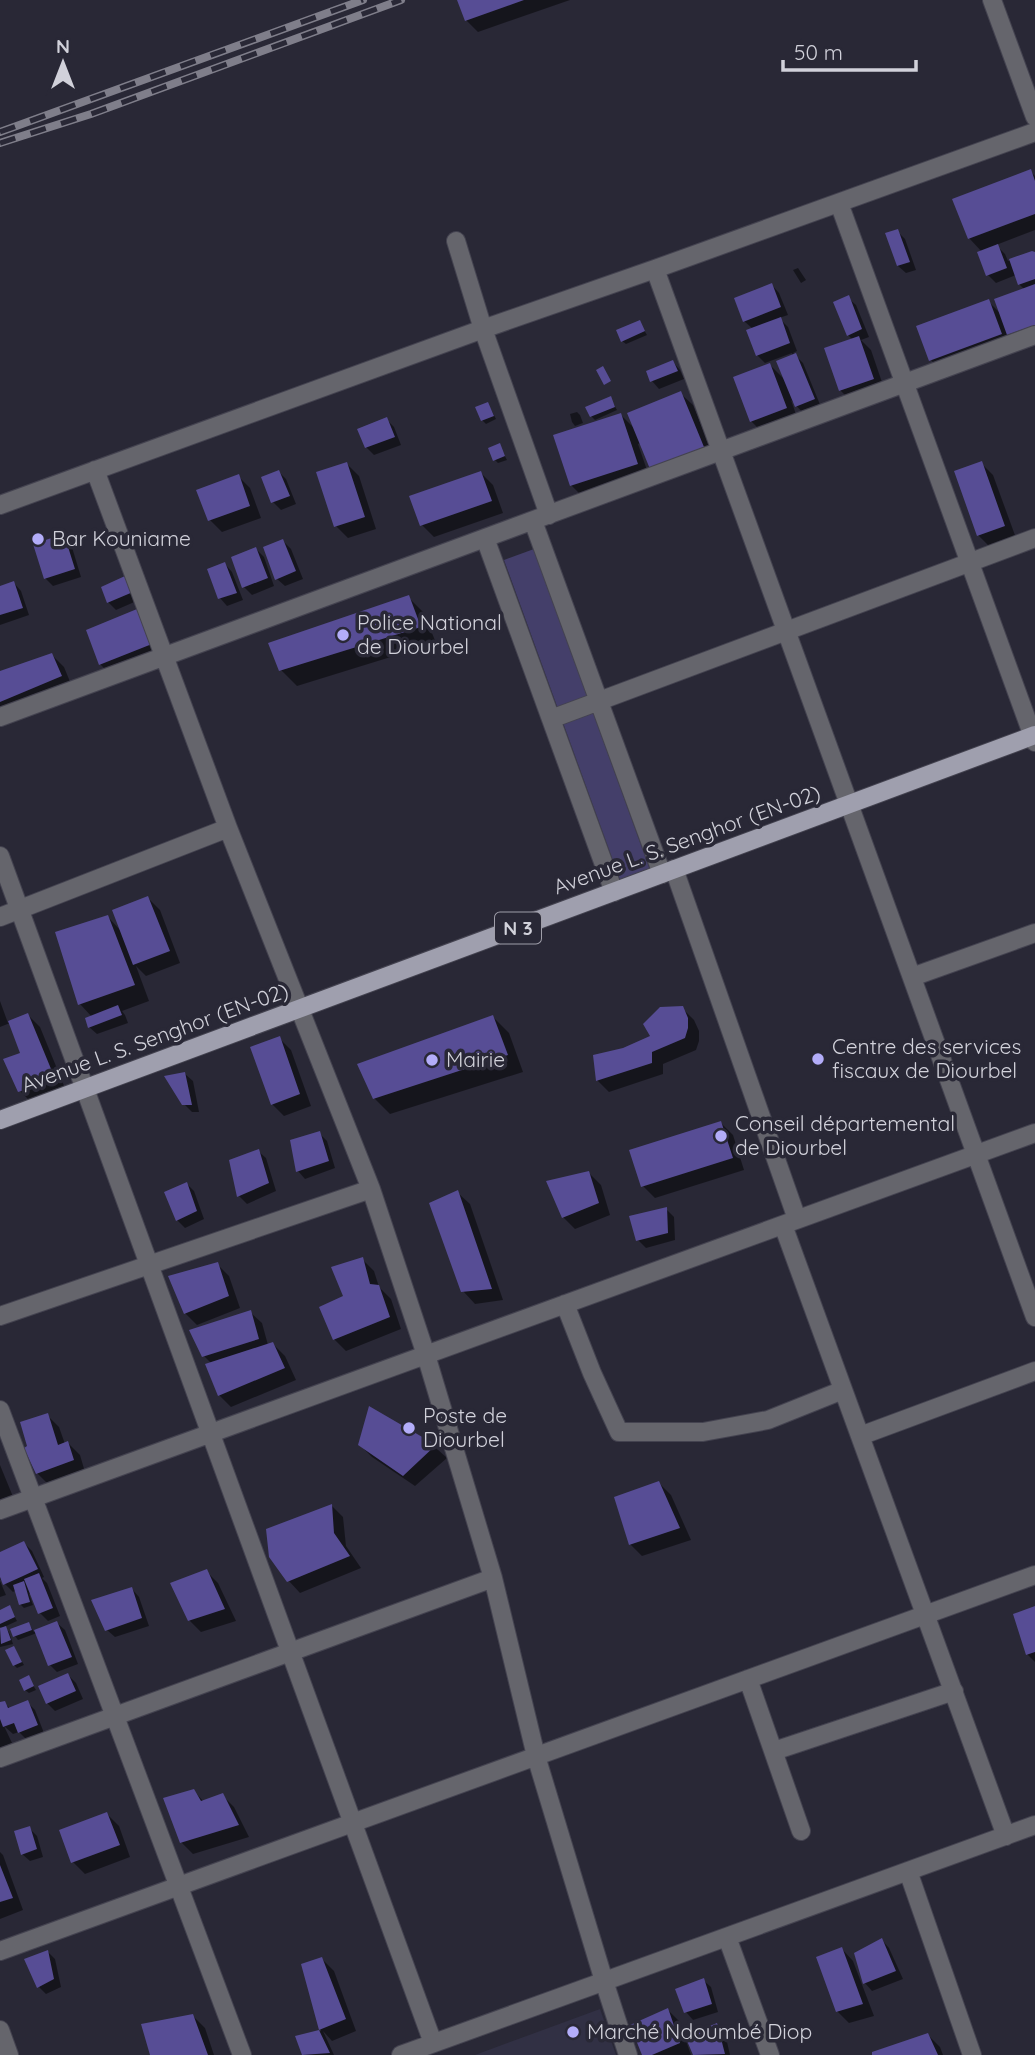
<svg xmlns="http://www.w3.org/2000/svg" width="1035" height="2055" viewBox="0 0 1035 2055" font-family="Quicksand,sans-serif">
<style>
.built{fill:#313044}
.green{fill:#443f6a}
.shadow{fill:#0007}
.building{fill:#574d95}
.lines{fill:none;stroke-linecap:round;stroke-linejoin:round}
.minor-casing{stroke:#444350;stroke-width:20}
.major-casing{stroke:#444350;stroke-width:20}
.minor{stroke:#65656c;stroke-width:18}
.major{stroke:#9f9fae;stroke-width:18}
.rail-casing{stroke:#7f7e8a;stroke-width:8}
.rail{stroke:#292836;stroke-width:5;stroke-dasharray:16;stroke-linecap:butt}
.poi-dot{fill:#b3adf9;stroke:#292836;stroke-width:2.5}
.labels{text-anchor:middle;stroke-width:7;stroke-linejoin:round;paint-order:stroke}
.shield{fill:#292836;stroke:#9f9ea9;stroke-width:2}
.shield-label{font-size:19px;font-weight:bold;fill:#d1d1da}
.poi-label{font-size:21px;fill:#d1d1da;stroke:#292836;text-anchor:start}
.street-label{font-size:21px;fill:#d1d1da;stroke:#292836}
</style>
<rect width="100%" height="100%" fill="#292836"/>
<path class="built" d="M600 2009 616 2055H475Z"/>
<path class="green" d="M534 549 650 870 620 880 504 560Z"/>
<path class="shadow" d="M459 0H570L478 32 466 20Z
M1030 171 1035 176V230L996 245 1005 254 1008 261 1032 253 1035 254V341L1021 346 1007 333 1012 346 943 372 931 360 988 301 1001 314 1024 289 1019 284 1016 275 996 283 988 275 982 252 969 238Z
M897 231 905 239 916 270 906 273 898 266Z
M798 268 806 280 801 283 793 270Z
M772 285 779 293 788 315 779 318 788 327 797 351 793 353 803 363 821 407 804 414 791 400 798 420 763 433 751 421 770 365 786 381 793 356 792 353 765 363 757 355 753 329 744 321Z
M848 298 856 305 869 337 861 340 871 350 885 391 852 402 840 390 853 340 848 335Z
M639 322 647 335 626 344 622 341Z
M673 362 680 370 684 379 659 389 652 381Z
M681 394 693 405 715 459 651 468 641 443 638 444 649 476 583 497 571 485 621 415 636 430Z
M610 398 617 410 595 420 591 416Z
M488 404 496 419 486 424 482 420Z
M577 412 580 415 583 423 575 426 572 422 570 414Z
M386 419 394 427 401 445 374 455 366 447Z
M499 445 507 460 498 463 495 460Z
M981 463 993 475 1016 538 990 547 978 535Z
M347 464 359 476 376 529 348 538 336 526Z
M279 472 286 479 296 504 281 510 273 502Z
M481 473 493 485 503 513 434 537 422 525 411 497Z
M238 476 250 488 261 518 222 532 210 520 199 491Z
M63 536 71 544 81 577 53 586 45 578Z
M283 541 291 549 303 579 285 586 277 579Z
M256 549 264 557 274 586 252 595 244 587Z
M225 564 232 572 243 600 227 606 220 598Z
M125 578 139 600 116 610 108 602Z
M14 583 21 591 29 615 0 625V588Z
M408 597 424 613 436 643 297 686 281 670Z
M136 612 163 656 112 676 100 664Z
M52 655 64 667 73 689 0 718V673Z
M148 898 160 910 180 963 146 976 136 966 149 1001 122 1011 125 1015 128 1023 97 1034 89 1027 92 1017 80 1004 108 917 121 931Z
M0 1001 8 1023 28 1015 40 1027 67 1093 32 1103 19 1090 22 1054 10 1023 0 1027Z
M682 1008 694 1020 699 1031V1041L696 1050 663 1064V1074L609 1092 597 1080 624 1050 653 1037Z
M493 1017 509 1033 523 1072 390 1114 374 1098Z
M279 1038 291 1050 311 1106 284 1116 272 1104Z
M185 1074 193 1081 199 1112H192L184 1104Z
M721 1123 733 1135 744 1170 655 1198 643 1186Z
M319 1133 327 1141 335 1168 305 1179 298 1171Z
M258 1151 266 1158 276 1191 247 1204 239 1196 231 1161Z
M589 1173 601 1185 610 1215 575 1229 563 1217Z
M187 1184 194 1191 204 1219 185 1228 177 1220Z
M458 1193 470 1204 503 1300 475 1304 463 1291Z
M666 1209 674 1217 675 1240 646 1248 638 1240Z
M362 1259 374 1271 379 1287 391 1299 401 1329 346 1351 334 1339 346 1296Z
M217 1264 229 1276 240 1308 197 1325 185 1313Z
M250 1312 262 1323 268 1345 273 1344 285 1356 296 1380 231 1407 219 1395 212 1364 204 1356Z
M370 1408 435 1447 447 1458 415 1486 372 1457 360 1445Z
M47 1415 59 1427 65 1444 68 1443 80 1455 85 1472 49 1485 37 1473Z
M0 1465 16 1504 0 1511Z
M659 1483 671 1495 691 1540 642 1556 630 1544Z
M332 1506 343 1517 346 1546 361 1568 300 1593 288 1580Z
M24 1543 32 1551 44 1577 42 1578 47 1583 60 1616 48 1621 40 1613 32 1593 29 1594 33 1605 24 1608 21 1605 16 1590 13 1592 0 1579V1554Z
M206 1571 218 1583 236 1621 201 1632 189 1620Z
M0 1581 6 1595 0 1597Z
M132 1589 139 1597 149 1626 115 1637 107 1630Z
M10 1608 17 1621 4 1627 9 1632 13 1644 0 1647V1630L3 1629 0 1627V1612Z
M1035 1608V1662L1027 1654Z
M57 1623 65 1630 78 1664 57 1672 50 1665 37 1633 18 1640 15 1636 29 1624 34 1632Z
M14 1648 24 1665 17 1668 14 1665Z
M68 1675 76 1683 83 1699 55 1711 47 1703 40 1687Z
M28 1677 36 1690 29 1693 25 1690Z
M27 1702 35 1710 44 1733 27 1740 19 1732 13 1734 4 1726 12 1743 0 1749V1704L4 1703 11 1709Z
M194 1791 204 1802 222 1795 234 1807 249 1837 193 1854 181 1842Z
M107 1814 119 1826 130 1857 85 1874 73 1862Z
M29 1828 37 1836 43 1857 30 1861 22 1854Z
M0 1852 3 1855 23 1910 0 1919Z
M882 1940 889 1948 903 1979 872 1991 864 1982Z
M842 1949 853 1961 874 2016 849 2023 837 2011Z
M48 1952 55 1959 61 1987 46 1994 39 1987Z
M322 1959 334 1971 356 2031 332 2041 323 2031 334 2055H303L297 2037 321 2031 303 1966Z
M703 1980 711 1987 718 2012 693 2020 686 2012Z
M668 2010 679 2021 685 2038 717 2026 725 2033 730 2055H695L688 2037 685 2038 691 2055H644Z
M193 2016 205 2028 214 2055H152Z
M928 2035 940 2047 943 2055H874Z"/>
<path class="building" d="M457 0H524L465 21Z
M1031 169 1035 181V214L968 239 952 199Z
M898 229 910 262 897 266 885 233Z
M998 244 1007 268 986 276 977 252Z
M1032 251 1035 252V279L1018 285 1009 259Z
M772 283 781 307 743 322 734 298Z
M1035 284V325L1007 335 994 299Z
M849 295 862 329 847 336 833 302Z
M989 299 1002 334 929 361 916 326Z
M781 317 790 343 756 356 746 330Z
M640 320 645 331 621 342 616 330Z
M859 336 874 379 839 391 824 348Z
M796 353 815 399 795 407 776 361Z
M673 360 678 371 650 382 646 371Z
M770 363 787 408 750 422 733 377Z
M603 366 611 381 604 385 596 370Z
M681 391 704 447 650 469 627 413Z
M611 396 615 407 590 417 585 407Z
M488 402 494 416 481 421 475 407Z
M621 413 638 464 570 486 553 435Z
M387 417 395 437 365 448 357 429Z
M500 443 505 456 493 461 488 448Z
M982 461 1005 526 977 536 954 471Z
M347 462 365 517 334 527 316 472Z
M279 470 290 496 271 503 261 477Z
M481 471 492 501 420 526 409 496Z
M239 474 250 506 208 521 196 490Z
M64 534 75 569 44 579 33 544Z
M283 539 296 571 275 580 263 547Z
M256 547 268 578 242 588 231 557Z
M225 562 237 593 218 599 207 569Z
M125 576 133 592 107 603 101 587Z
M14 581 23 608 0 615V586Z
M409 595 421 627 279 671 268 643Z
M137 609 152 644 99 665 86 630Z
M52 653 62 676 0 702V671Z
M148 896 170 951 133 965 112 910Z
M108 915 135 985 78 1005 55 932Z
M118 1005 122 1015 88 1028 85 1018Z
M683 1006 688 1018V1028L685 1038 652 1052V1063L596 1081 593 1055 623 1048 650 1036 643 1024 660 1007Z
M28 1013 56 1081 18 1092 3 1059 20 1053 8 1021Z
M493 1015 508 1055 373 1099 357 1064Z
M280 1036 300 1094 271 1105 250 1047Z
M185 1072 192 1105H182L164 1076Z
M721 1121 733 1158 641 1187 629 1150Z
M320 1131 329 1161 296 1172 290 1140Z
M259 1149 269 1183 237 1197 229 1160Z
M589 1171 599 1203 562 1218 546 1181Z
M187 1182 197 1211 176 1221 164 1192Z
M458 1190 492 1289 461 1292 429 1203Z
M667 1207 668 1233 636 1241 629 1216Z
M363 1257 370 1284 379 1285 390 1317 333 1340 319 1307 343 1296 331 1267Z
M218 1262 229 1296 184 1314 168 1276Z
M251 1310 259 1339 202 1357 189 1330Z
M273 1342 285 1368 218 1396 205 1364Z
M369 1406 436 1445 403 1476 358 1445Z
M48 1413 58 1445 68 1441 74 1460 36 1474 24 1448 27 1446 20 1422Z
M659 1481 680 1528 629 1545 614 1497Z
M332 1504 334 1533 350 1556 287 1582 269 1557 266 1529Z
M24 1541 38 1569 23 1576 22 1574 23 1576 3 1585 0 1577V1552Z
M207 1569 225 1609 188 1621 170 1583Z
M39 1573 53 1608 38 1614 24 1579Z
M24 1581 30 1602 19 1605 13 1585Z
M132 1587 142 1618 105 1631 91 1600Z
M10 1605 15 1617 0 1624V1610Z
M1035 1606V1652L1026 1655 1013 1614Z
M57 1621 72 1657 48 1666 34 1630Z
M29 1622 32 1630 13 1637 10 1629Z
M6 1626 11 1640 1 1644 0 1628Z
M14 1646 22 1662 13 1666 5 1650Z
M68 1673 76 1691 46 1704 38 1686Z
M29 1675 34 1686 24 1691 19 1680Z
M28 1700 38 1725 18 1733 14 1723 3 1727 0 1719V1702L5 1701 8 1708Z
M194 1789 201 1801 223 1793 239 1825 180 1843 163 1798Z
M107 1812 120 1845 71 1863 59 1830Z
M30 1826 37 1849 21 1855 14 1831Z
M0 1865 13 1898 0 1902Z
M882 1938 896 1971 863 1984 854 1953Z
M842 1947 863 2004 836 2012 816 1957Z
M48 1950 54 1979 37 1988 24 1959Z
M322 1957 346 2019 319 2030 301 1964Z
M704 1978 712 2004 684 2013 675 1989Z
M668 2008 680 2043 652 2055H642L630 2025Z
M193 2014 208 2055H150L141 2024Z
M717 2023 725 2054 693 2055 685 2036Z
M319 2030 330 2053 302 2055 295 2036Z
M928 2033 938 2055H872V2052Z"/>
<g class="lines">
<g class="minor-casing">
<path id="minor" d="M992 0 1035 117
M839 203 1035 742
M456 241 483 329 549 515
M655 269 1035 1317
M95 470 228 828 371 1189 426 1355 493 1578 536 1756 604 1981 628 2055
M0 505 483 329 655 269 1035 132
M533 521 662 874
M485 538 614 892
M0 717 1035 335
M551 719 1035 538
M0 856 433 2043
M674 869 797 1219
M0 917 228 828
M912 977 1035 933
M783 1225 1006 1836
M565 1304 592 1373 619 1432H703L768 1420 843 1390
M0 1316 371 1189
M0 1410 242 2055
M860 1436 1035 1371
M0 1510 1035 1133
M748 1679 801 1831
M774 1751 954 1691
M0 1758 493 1578
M908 1871 972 2055
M727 1937 770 2055
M0 1951 1035 1575
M0 2030 9 2055
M401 2055 1035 1825"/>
</g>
<g class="major-casing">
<path id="major" d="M0 1120 1035 735"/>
</g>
<use href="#minor" class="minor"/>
<use href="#major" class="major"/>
<g class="rail-casing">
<path id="rail" d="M0 132 363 0
M0 143 91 114 401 0"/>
</g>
<use href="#rail" class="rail"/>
</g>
<g class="poi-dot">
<circle cx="38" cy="539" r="7"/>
<circle cx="343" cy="635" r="7"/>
<circle cx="818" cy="1059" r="7"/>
<circle cx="432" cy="1060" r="7"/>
<circle cx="721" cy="1136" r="7"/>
<circle cx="409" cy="1428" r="7"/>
<circle cx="573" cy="2032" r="7"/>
</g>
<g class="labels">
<rect class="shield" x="495" y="912.5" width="46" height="31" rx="5"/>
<g class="shield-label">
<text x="518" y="935">N 3</text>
</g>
<g class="poi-label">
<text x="52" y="546">Bar Kouniame</text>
<text x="357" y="630">Police National<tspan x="357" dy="24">de Diourbel</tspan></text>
<text x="832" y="1054">Centre des services<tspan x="832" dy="24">fiscaux de Diourbel</tspan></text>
<text x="446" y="1067">Mairie</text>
<text x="735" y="1131">Conseil départemental<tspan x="735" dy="24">de Diourbel</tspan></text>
<text x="423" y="1423">Poste de<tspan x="423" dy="24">Diourbel</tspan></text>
<text x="587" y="2039">Marché Ndoumbé Diop</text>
</g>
<g class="street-label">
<text transform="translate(687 840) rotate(-20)" y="7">Avenue L. S. Senghor (EN-02)</text>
<text transform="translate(155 1038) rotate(-20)" y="7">Avenue L. S. Senghor (EN-02)</text>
</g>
</g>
<g transform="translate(63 63)" stroke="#292836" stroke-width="5" paint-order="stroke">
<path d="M0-5L12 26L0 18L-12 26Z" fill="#d1d1da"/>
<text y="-10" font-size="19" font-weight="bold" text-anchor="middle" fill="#d1d1da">N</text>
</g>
<path d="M783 60v10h133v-10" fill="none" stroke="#d1d1da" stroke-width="3.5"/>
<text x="794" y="60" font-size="21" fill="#d1d1da" stroke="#292836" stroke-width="5" paint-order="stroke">50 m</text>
</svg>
